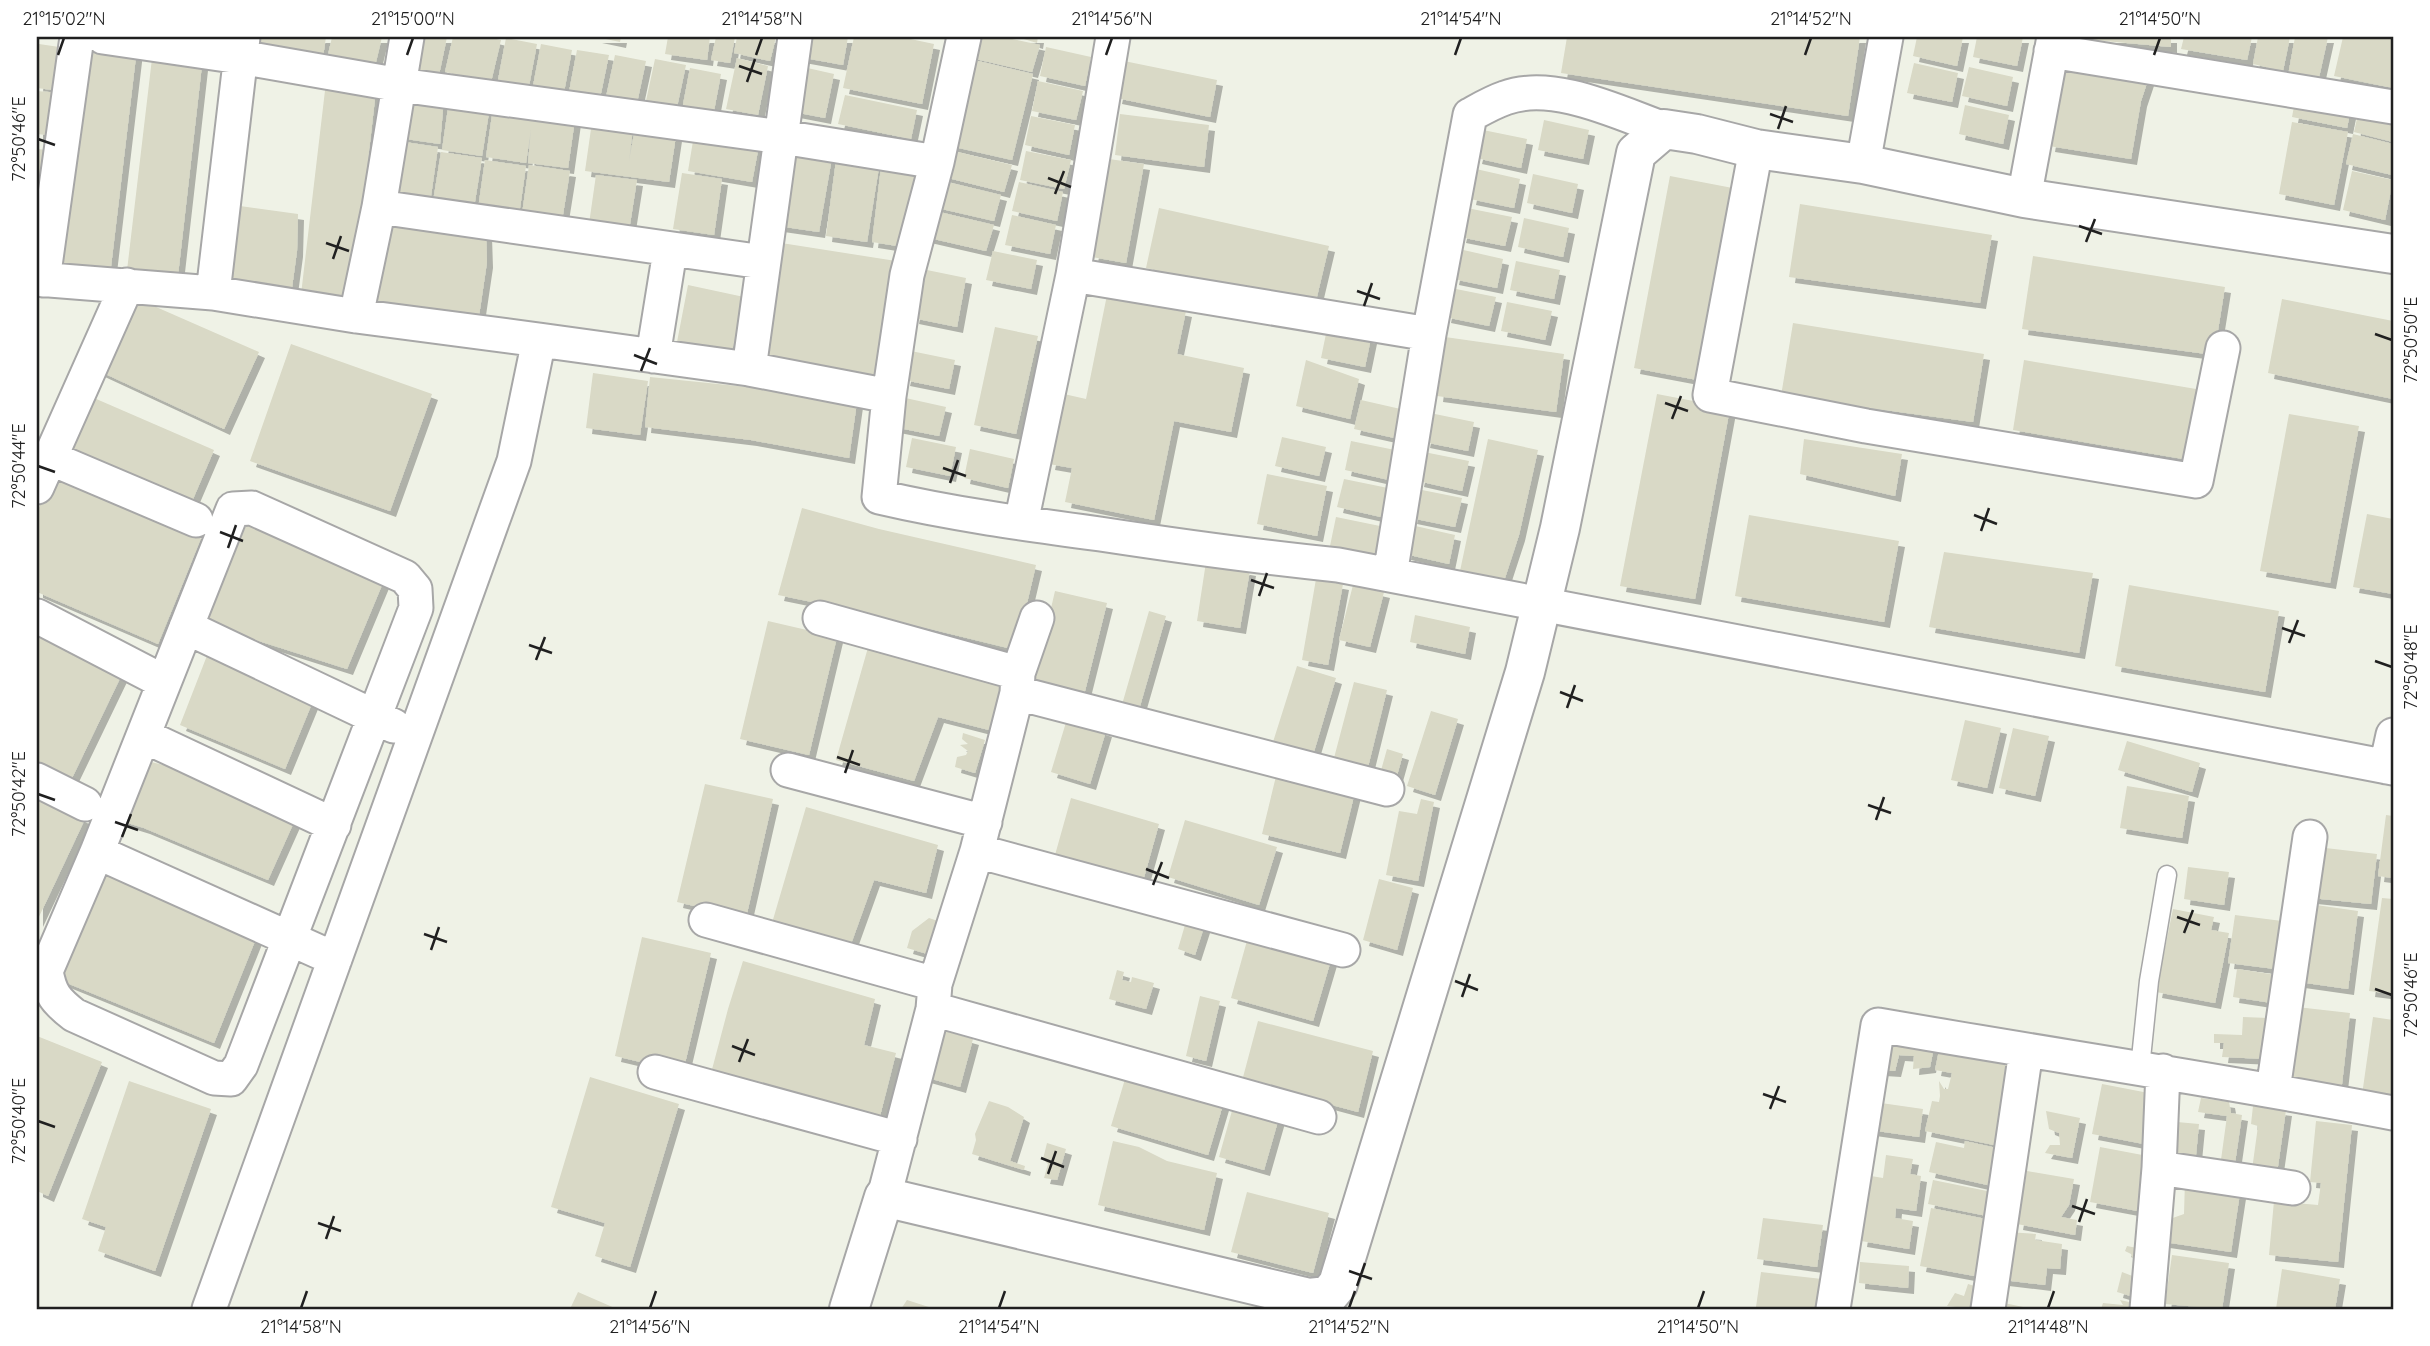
<svg xmlns="http://www.w3.org/2000/svg" width="2430" height="1346" viewBox="0 0 2430 1346" font-family="Quicksand,sans-serif">
<style>
.building{fill:#d9d9c6;filter:url(#shadow)}
.lines{fill:none;stroke-linecap:round;stroke-linejoin:round}
.service-casing{stroke:#a7a7a7;stroke-width:21}
.minor-casing{stroke:#a7a7a7;stroke-width:37}
.tertiary-casing{stroke:#a7a7a7;stroke-width:42}
.service{stroke:#fff;stroke-width:18}
.minor{stroke:#fff;stroke-width:33}
.tertiary{stroke:#fff;stroke-width:38}
.ticks{fill:none;stroke:#202020;stroke-width:2.5}
.neatline{fill:none;stroke:#202020;stroke-width:2.5}
.ticks-label{font-size:18px;text-anchor:middle;fill:#202020}
</style>
<defs>
<filter id="shadow"><feDropShadow dx="6" dy="6" stdDeviation="0" flood-color="#0004"/></filter>
</defs>
<rect width="100%" height="100%" fill="#eff2e6"/>
<path class="building" d="M251 37H326L323 57 250 45Z
M332 37H382L375 66 328 55Z
M414 37H447L439 75 407 70Z
M453 37H487L501 40 491 82 445 72Z
M596 37H621L620 42Z
M668 37H710L707 60 665 54Z
M716 37H735L730 63 711 60Z
M737 37H776L770 61 734 53Z
M802 37H848L843 65 799 57Z
M854 37H901L934 44 922 104 843 88Z
M975 37H1003L1040 45 1032 72 971 58Z
M1017 37H1038L1037 43Z
M1567 37H1860L1848 116 1561 73Z
M1917 37H1963L1957 66 1913 56Z
M1977 37H2023L2017 66 1973 57Z
M2082 37H2171V47L2082 39Z
M2184 37H2252L2247 60 2181 49Z
M2258 37H2290L2283 71 2253 64Z
M2295 37H2328L2318 82 2288 76Z
M2343 37H2393V88L2334 76Z
M506 38 537 44 529 86 498 80Z
M87 42 137 48 110 275 59 270Z
M39 44 66 48 61 91 37 88Z
M541 44 572 50 564 92 533 86Z
M1046 47 1091 57 1085 86 1040 76Z
M153 50 203 56 177 284 126 279Z
M577 50 609 55 600 98 569 92Z
M615 55 646 61 637 103 606 97Z
M737 58 768 66 758 115 726 109Z
M655 59 686 65 677 107 646 101Z
M970 59 1033 74 1012 160 950 146Z
M1124 61 1217 80 1210 117 1116 98Z
M1914 63 1958 73 1952 102 1907 93Z
M2067 66 2148 80 2141 101 2131 159 2049 146 2059 87Z
M803 67 834 74 825 118 794 112Z
M1969 67 2013 77 2007 106 1962 96Z
M690 68 721 74 713 116 682 110Z
M1038 81 1083 91 1076 120 1032 111Z
M326 82 376 90 351 308 300 303Z
M37 91 60 93 55 136 37 134Z
M406 93 444 98 440 144 399 138Z
M450 94 491 100 482 156 442 150Z
M845 95 917 110 911 139 838 124Z
M2296 96 2351 108 2347 128 2292 117Z
M494 101 576 112 568 168 528 163 531 129 526 163 486 157Z
M1965 105 2009 115 2003 144 1959 134Z
M2360 105 2393 111V142L2354 132Z
M1120 114 1209 125 1204 167 1115 155Z
M593 115 634 120 629 161 636 123 677 129 669 182 585 171Z
M1031 116 1075 125 1069 155 1025 145Z
M1544 120 1589 130 1583 159 1538 150Z
M2292 122 2348 132 2334 205 2279 194Z
M695 129 760 140 752 182 688 171Z
M1483 130 1527 139 1521 168 1476 158Z
M2353 134 2393 144 2392 175 2346 164Z
M398 141 438 147 430 203 389 197Z
M789 143 833 152 819 232 778 226Z
M37 149 48 150 44 193 37 192Z
M949 150 1012 165 1004 192 944 177Z
M1026 151 1071 160 1064 189 1020 180Z
M441 152 482 158 473 214 432 208Z
M837 153 880 161 867 242 826 236Z
M882 159 926 168 910 248 872 242Z
M1109 159 1144 164 1126 263 1092 257Z
M485 160 526 166 518 222 477 216Z
M529 165 570 171 561 227 521 221Z
M1476 169 1520 179 1514 208 1470 199Z
M2352 171 2393 180 2385 220 2343 210Z
M682 173 722 179 714 235 673 229Z
M1533 174 1578 184 1572 213 1527 203Z
M596 175 637 180 628 237 588 231Z
M1670 176 1743 190 1708 382 1634 368Z
M939 180 1001 195 994 221 933 207Z
M1019 182 1063 192 1057 221 1012 211Z
M1800 204 1992 235 1980 303 1789 277Z
M240 206 298 214 297 251 291 295 227 286Z
M1159 208 1329 246 1315 305 1146 268Z
M1467 208 1512 217 1505 246 1460 237Z
M931 210 994 225 986 251 925 237Z
M1012 215 1056 225 1050 254 1005 245Z
M384 216 486 231 487 262 479 316 370 301Z
M1524 218 1569 228 1563 257 1518 247Z
M775 242 896 261 878 376 759 357Z
M1459 249 1503 259 1497 288 1453 279Z
M993 251 1037 260 1031 289 986 280Z
M2033 256 2225 287 2214 355 2022 329Z
M1516 261 1560 270 1554 299 1510 290Z
M922 269 966 278 957 327 913 318Z
M688 285 744 297 732 351 677 342Z
M1451 288 1496 297 1489 326 1445 317Z
M1107 295 1186 311 1177 354 1244 368 1231 432 1174 421 1154 520 1065 502 1072 468 1049 464 1064 394 1086 399Z
M131 296 259 352 224 429 99 371Z
M2282 299 2393 321V399L2268 373Z
M1507 302 1552 311 1545 340 1501 331Z
M1793 323 1984 354 1973 422 1781 396Z
M995 327 1038 336 1016 434 974 425Z
M1327 329 1371 338 1365 367 1321 358Z
M1445 337 1564 354 1556 412 1437 396Z
M291 344 432 394 390 511 250 461Z
M911 351 955 360 949 389 904 380Z
M1306 360 1359 379 1350 419 1296 406Z
M2024 360 2208 391 2195 461 2013 430Z
M593 373 648 381 640 435 586 428Z
M650 377 787 391 857 402 849 458 751 440 645 427Z
M1657 394 1730 408 1695 599 1620 586Z
M901 397 946 407 939 436 894 427Z
M94 398 214 450 190 506 69 454Z
M1361 400 1405 410 1399 439 1354 429Z
M1430 413 1474 422 1468 451 1424 442Z
M2289 414 2359 426 2330 583 2260 571Z
M1282 437 1326 447 1319 476 1275 466Z
M912 438 956 447 950 476 906 467Z
M1488 439 1538 450 1519 535 1504 581 1460 571Z
M1804 439 1902 454 1895 496 1800 474Z
M1351 441 1395 450 1389 480 1345 470Z
M970 449 1014 459 1008 488 964 478Z
M1424 452 1469 461 1462 491 1418 481Z
M55 472 202 536 158 644 37 592V512Z
M1267 474 1327 486 1317 536 1257 524Z
M1344 479 1388 488 1381 517 1337 507Z
M1417 489 1462 498 1455 527 1411 518Z
M802 508 879 529 1036 565 1016 650 861 612 778 595Z
M2367 514 2393 519V594L2353 587Z
M1749 515 1899 541 1884 622 1735 596Z
M1336 517 1380 526 1374 556 1330 546Z
M248 521 387 573 347 669 205 624Z
M1411 525 1455 535 1449 564 1405 554Z
M1944 552 2093 573 2079 653 1929 627Z
M1206 562 1250 570 1240 628 1197 621Z
M1316 579 1343 584 1328 665 1302 660Z
M1353 585 1384 592 1370 647 1339 640Z
M2129 585 2279 611 2265 692 2115 666Z
M1055 591 1107 603 1083 699 1033 686Z
M1149 611 1166 616 1138 713 1121 708Z
M1415 615 1470 627 1465 654 1410 642Z
M768 621 837 637 809 755 740 739Z
M37 629 124 670 72 778 37 763Z
M869 644 1001 682 989 730 938 717 914 781 836 760Z
M208 653 315 696 285 769 180 725Z
M1297 666 1336 678 1313 755 1273 742Z
M1354 682 1387 690 1368 767 1334 758Z
M1431 711 1458 719 1435 795 1407 786Z
M1067 719 1106 731 1090 784 1051 772Z
M1965 720 2001 728 1987 788 1951 780Z
M2013 728 2049 736 2035 796 1999 788Z
M963 733 985 740 975 773 955 767 957 757 966 755 968 751 960 745 968 744 962 739Z
M2127 741 2200 763 2192 792 2118 770Z
M1387 749 1403 754 1396 779 1380 774Z
M138 759 168 766 294 822 268 880 144 828 118 820Z
M1277 772 1355 792 1340 853 1262 834Z
M705 784 773 799 746 918 677 902Z
M2127 786 2189 796 2182 838 2120 828Z
M37 795 85 819 37 921Z
M1071 798 1159 824 1143 881 1055 855Z
M1421 799 1434 802 1418 881 1386 875 1399 811 1417 814Z
M806 807 938 845 926 893 874 880 851 944 772 923Z
M2386 815 2393 816V878L2378 876Z
M1185 820 1277 847 1259 905 1168 877Z
M2317 847 2377 854 2371 904 2311 898Z
M2188 867 2229 872 2224 905 2184 899Z
M100 872 257 936 214 1043 57 979Z
M1379 879 1413 888 1397 950 1363 940Z
M2382 898 2393 899V994L2369 991Z
M2309 904 2358 911 2348 989 2299 982Z
M942 905 946 906 931 955 907 948 912 931 929 918 938 921Z
M2173 909 2214 917 2211 930 2229 933 2215 1003 2156 992Z
M2235 915 2290 922 2283 970 2228 963Z
M1187 918 1205 924 1195 955 1178 949Z
M642 937 711 953 683 1072 615 1056Z
M1248 937 1331 960 1313 1021 1231 998Z
M743 961 875 999 864 1045 896 1053 880 1116 795 1094 710 1077 728 1009Z
M2237 969 2277 975 2272 1003 2233 997Z
M1117 970 1124 972 1122 980 1131 982 1132 977 1154 983 1146 1009 1109 999Z
M1200 996 1220 1001 1206 1061 1186 1056Z
M2297 1007 2350 1013 2341 1093 2288 1088Z
M2243 1017 2269 1018 2267 1059 2222 1057 2224 1043H2214V1034L2242 1035Z
M2373 1017 2393 1020V1099L2362 1095Z
M1258 1021 1373 1051 1358 1112 1242 1081Z
M931 1027 973 1039 960 1087 918 1075Z
M1887 1031 1935 1042 1930 1067 1913 1069 1914 1056 1899 1055 1895 1071 1879 1070Z
M37 1036 102 1062 48 1196 37 1191Z
M1941 1041 2017 1056 1999 1146 1925 1131 1932 1101 1939 1102 1940 1096 1939 1081 1944 1089H1948L1952 1073 1935 1070Z
M1128 1069 1225 1098 1208 1155 1111 1126Z
M590 1077 679 1104 630 1267 595 1256 605 1223 551 1207Z
M129 1081 211 1109 155 1271 98 1251 106 1227 82 1219Z
M2102 1084 2159 1095 2149 1145 2092 1134Z
M2201 1098 2229 1102 2231 1113 2242 1115 2234 1170 2220 1167 2227 1116 2198 1112Z
M1235 1100 1280 1114 1264 1170 1219 1157Z
M989 1101 1008 1107 1024 1117 1010 1161 1025 1166 1024 1170 972 1154 976 1140 975 1134Z
M1874 1102 1923 1109 1919 1137 1870 1130Z
M2253 1106 2286 1110 2276 1180 2251 1177 2258 1126 2251 1124Z
M2046 1111 2080 1118 2072 1158 2045 1153 2050 1145H2060L2059 1133 2049 1129Z
M2316 1121 2352 1125 2338 1262 2269 1255 2274 1201 2318 1205 2321 1183 2310 1182Z
M2177 1122 2199 1124 2195 1165 2173 1163Z
M1113 1141 1139 1147 1167 1161 1217 1173 1204 1230 1098 1205Z
M1965 1141 2001 1149 1992 1186 1929 1172 1936 1142 1964 1148Z
M1047 1143 1066 1149 1057 1180 1044 1178 1048 1164 1043 1159Z
M2100 1147 2153 1157 2143 1212 2090 1202Z
M1886 1155 1913 1159 1910 1174 1921 1176 1916 1211 1896 1208 1895 1218 1913 1221 1909 1249 1861 1241 1871 1176 1883 1178Z
M2027 1171 2074 1179 2069 1205 2061 1217 2077 1220 2075 1235 2017 1224Z
M1933 1180 1992 1192 1987 1216 1928 1204Z
M2185 1180 2240 1193 2231 1252 2164 1242 2167 1220 2184 1214Z
M1247 1192 1329 1213 1313 1273 1231 1252Z
M1931 1208 1991 1220 1980 1277 1920 1266Z
M1763 1218 1823 1225 1817 1267 1757 1259Z
M2008 1232 2036 1234 2035 1240 2062 1244 2060 1269 2047 1268 2045 1285 2003 1280Z
M2127 1246 2147 1250 2134 1297 2117 1292 2122 1272 2135 1277 2138 1270 2131 1254 2125 1251Z
M2172 1255 2229 1263 2222 1309 2165 1304Z
M1860 1262 1909 1266 1908 1288 1859 1283Z
M2282 1269 2340 1279 2335 1309H2276Z
M1761 1272 1822 1279 1818 1309 1756 1307Z
M1968 1284 1981 1288 1974 1309 1947 1306 1955 1293 1964 1296Z
M578 1292 617 1309H570Z
M907 1300 935 1309H901Z
M2120 1300 2138 1304 2136 1309H2101L2103 1303 2123 1305Z
M2004 1303 2028 1308V1309H2003Z"/>
<g class="lines">
<g class="service-casing">
<path id="service" d="M2140 1068 2149 981 2167 875"/>
</g>
<g class="minor-casing">
<path id="minor" d="M103 37 240 57 400 85 782 137 937 162
M964 37 937 162 907 275 889 396 879 497C952 514 1026 524 1100 534 1179 546 1259 557 1338 565L2393 768
M2051 51 2393 107
M1756 149 1710 395 1866 426 2196 481 2223 348
M1863 164 1886 37
M2024 198 2054 37
M379 207 762 262
M1073 275 1429 334
M37 279 213 293 356 316 539 340 514 461 209 1309
M43 280 77 37
M213 293 243 37
M356 316 379 207 407 37
M539 340 749 369 889 396
M653 356 670 251
M749 369 795 37
M50 458 196 520
M37 487 127 285
M252 508 405 577 415 589 416 608 241 1065 231 1079 214 1078 74 1015C56 1001 50 994 46 971L97 852 233 509Z
M1021 523 1073 275 1113 37
M1390 575 1429 334 1470 115C1481 109 1493 102 1505 98 1553 80 1619 113 1664 129
M37 616 164 682
M820 618 1018 673
M186 627 394 726
M1017 693 1387 789
M144 736 334 825
M2386 767 2393 735
M788 770 985 822
M37 780 85 804
M977 851 1343 950
M97 852 335 959
M706 920 935 984
M933 1009 1319 1117
M655 1072 900 1139
M2273 1090 2310 837
M2159 1168 2293 1188
M884 1197 933 1009 935 984 977 851 1017 693 1018 673 1037 618
M1833 1309 1878 1025C2050 1055 2222 1080 2393 1113
M1988 1309 2026 1051
M2147 1309 2159 1168 2163 1071"/>
</g>
<g class="tertiary-casing">
<path id="tertiary" d="M849 1309 884 1197 1309 1298 1328 1296 1338 1284 1525 672 1560 528 1636 153 1664 129 1697 134 1756 149 1863 164 2024 198 2393 254"/>
</g>
<use href="#service" class="service"/>
<use href="#minor" class="minor"/>
<use href="#tertiary" class="tertiary"/>
</g>
<path class="ticks" d="M58 55 64 38M407 55 413 38M756 55 762 38M1106 55 1112 38M1455 55 1461 38M1805 55 1811 38M2154 55 2160 38M739 66 762 74M747 82 755 59M1770 114 1793 122M1778 129 1786 106M38 139 55 145M1048 178 1071 187M1055 194 1064 171M2079 226 2102 234M2086 242 2095 219M326 243 349 251M333 259 341 236M1357 291 1380 299M1364 306 1372 283M2375 334 2392 340M634 355 657 364M641 371 650 348M1665 403 1688 411M1672 419 1681 396M38 466 55 472M943 468 966 476M950 483 958 460M1974 515 1997 524M1981 531 1989 508M220 532 243 541M228 548 236 525M1251 580 1274 588M1259 596 1267 573M2282 628 2305 636M2289 643 2298 620M529 645 552 653M536 660 545 637M2375 661 2392 667M1560 692 1583 701M1567 708 1575 685M837 757 860 765M845 773 853 750M38 794 55 800M1868 805 1891 813M1876 820 1884 797M115 822 138 830M122 837 131 814M1146 869 1169 878M1153 885 1162 862M2177 917 2200 925M2184 933 2193 910M424 934 447 942M431 950 439 927M1455 981 1478 990M2375 989 2392 995M1462 997 1470 974M732 1046 755 1055M739 1062 748 1039M1763 1094 1786 1102M1770 1109 1779 1086M38 1121 55 1127M1041 1158 1064 1167M1048 1174 1056 1151M2072 1206 2095 1214M2079 1222 2087 1199M318 1223 341 1231M326 1239 334 1216M1349 1271 1372 1279M1357 1286 1365 1263M301 1308 307 1291M650 1308 656 1291M999 1308 1005 1291M1349 1308 1355 1291M1698 1308 1704 1291M2048 1308 2054 1291"/>
<rect width="2430" height="1346" fill="none" stroke="#ffffff" stroke-width="77"/>
<rect x="38" y="38" width="2354" height="1270" class="neatline"/>
<g class="ticks-label">
<text x="64" y="25">21°15'02"N</text>
<text x="413" y="25">21°15'00"N</text>
<text x="762" y="25">21°14'58"N</text>
<text x="1112" y="25">21°14'56"N</text>
<text x="1461" y="25">21°14'54"N</text>
<text x="1811" y="25">21°14'52"N</text>
<text x="2160" y="25">21°14'50"N</text>
<text transform="translate(19 139) rotate(-90)" y="6">72°50'46"E</text>
<text transform="translate(2411 340) rotate(-90)" y="6">72°50'50"E</text>
<text transform="translate(19 466) rotate(-90)" y="6">72°50'44"E</text>
<text transform="translate(2411 667) rotate(-90)" y="6">72°50'48"E</text>
<text transform="translate(19 794) rotate(-90)" y="6">72°50'42"E</text>
<text transform="translate(2411 995) rotate(-90)" y="6">72°50'46"E</text>
<text transform="translate(19 1121) rotate(-90)" y="6">72°50'40"E</text>
<text x="301" y="1333">21°14'58"N</text>
<text x="650" y="1333">21°14'56"N</text>
<text x="999" y="1333">21°14'54"N</text>
<text x="1349" y="1333">21°14'52"N</text>
<text x="1698" y="1333">21°14'50"N</text>
<text x="2048" y="1333">21°14'48"N</text>
</g>
</svg>
